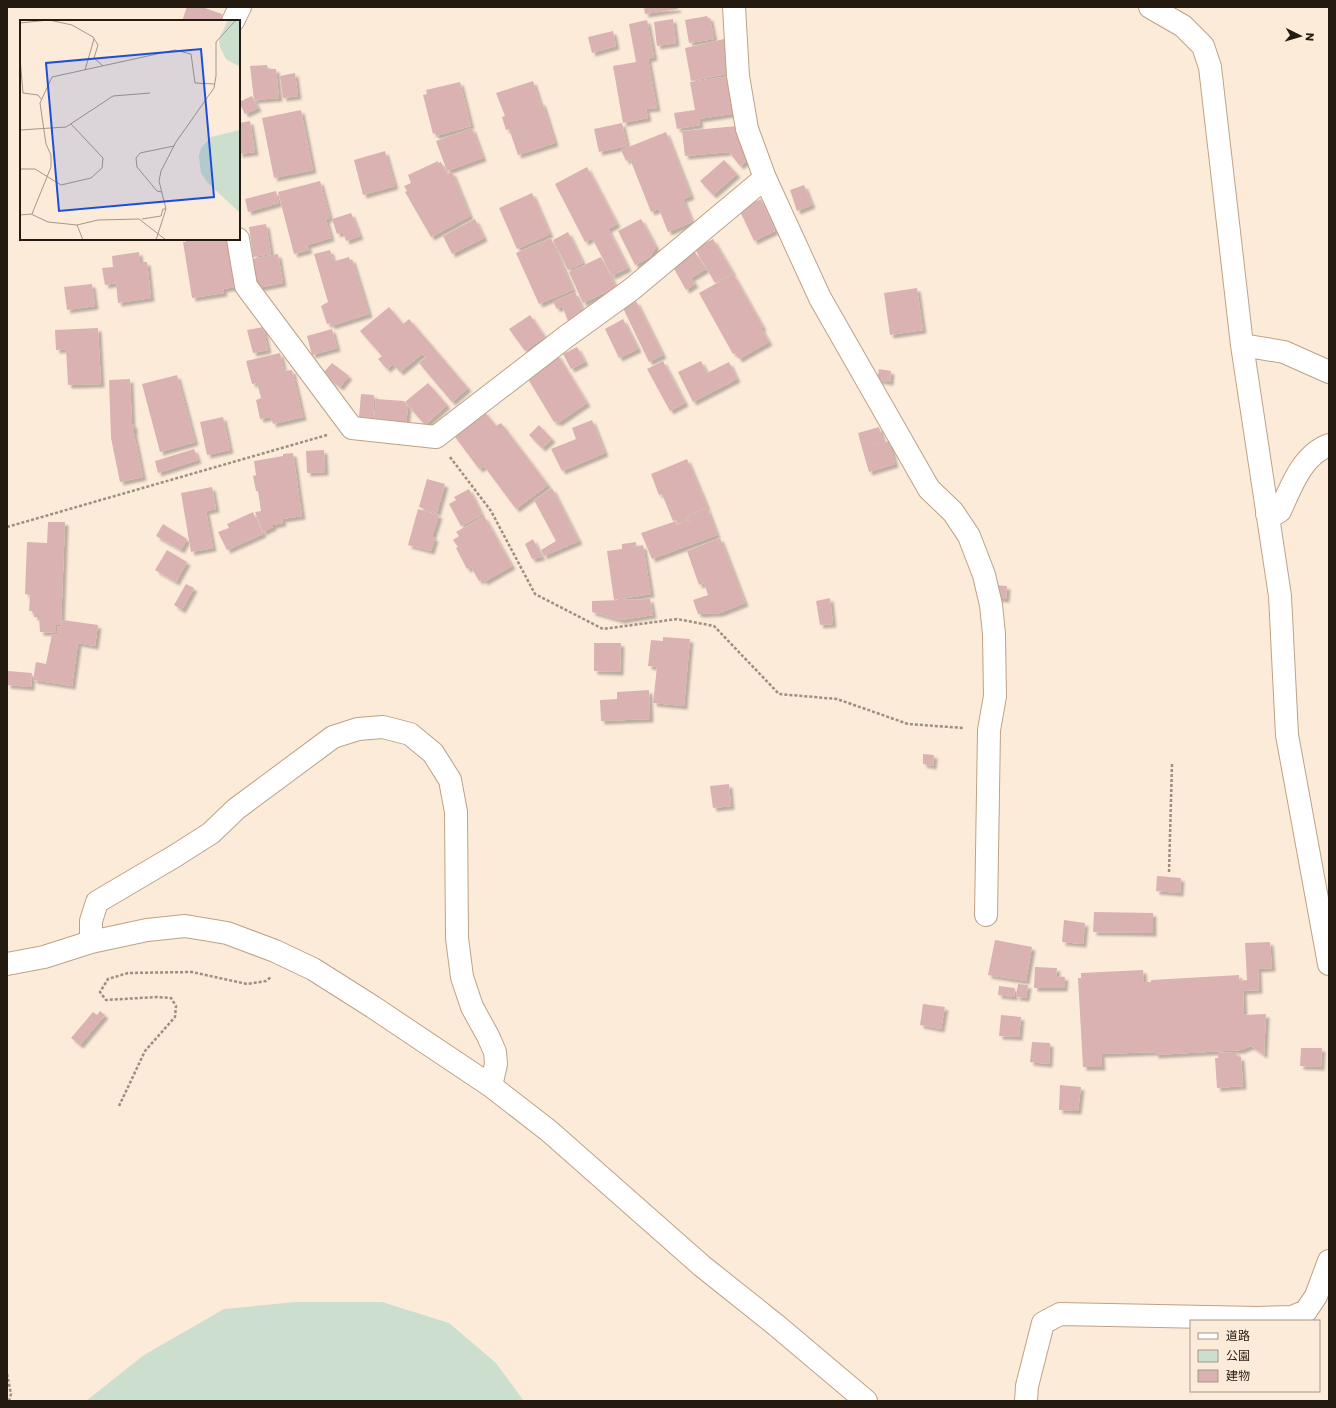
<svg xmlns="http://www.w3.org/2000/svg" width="1336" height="1408" viewBox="0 0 1336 1408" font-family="Poppins,'Noto Sans JP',sans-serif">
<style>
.green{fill:#ccdece}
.building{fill:#dab2b1;filter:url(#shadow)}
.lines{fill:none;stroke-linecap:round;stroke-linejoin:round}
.minor-casing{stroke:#bda286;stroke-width:24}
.path{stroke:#9d8e80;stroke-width:2.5;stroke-dasharray:3 2;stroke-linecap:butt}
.minor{stroke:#fff;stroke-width:22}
.inset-road{fill:none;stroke:#a69789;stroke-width:1}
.view{fill:#1d4ed8;fill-opacity:0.15;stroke:#1d4ed8;stroke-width:2}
.inset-edge{fill:none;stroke:#241a0f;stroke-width:2}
</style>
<defs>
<filter id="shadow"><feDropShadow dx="3.5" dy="3.5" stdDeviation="1" flood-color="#0004"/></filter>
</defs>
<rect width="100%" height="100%" fill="#fdebda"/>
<path class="green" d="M296 1302H382L449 1323 496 1363 524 1401H86L144 1355 224 1309Z"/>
<path class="building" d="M187 7H202L222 14 220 21H182Z
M644 7H677L678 9 645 14Z
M707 16 708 18H710L714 39 689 43 685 20Z
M673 19 676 43 657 46 654 22Z
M647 20 654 57 648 59 657 108 646 109 648 118 623 123 613 66 636 62 629 24Z
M613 31 616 46 592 53 588 37Z
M724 39 732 73 691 81 685 48Z
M267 65 268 69H276L279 98 254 100 250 66Z
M295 73 298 96 283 98 280 76Z
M730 76 737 113 699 119 700 125 677 129 674 113 695 110 690 82Z
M533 81 540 103 542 102 555 143 518 155 509 129 506 130 502 117 505 116 496 93Z
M460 82 471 126 436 136 435 133 433 134 423 95 427 94 426 90Z
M252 96 258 108 245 114 239 102Z
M301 110 313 170 274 178 262 118Z
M250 121 255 152 239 154V123Z
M622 123 627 146 599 152 594 129Z
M738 126 748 160 740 166 729 152 685 156 682 131Z
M472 128 483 158 447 171 436 141Z
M666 132 691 196 683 199 692 222 668 232 659 209 651 212 630 159 626 161 621 150Z
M385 151 395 186 363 195 354 160Z
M724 160 737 174 713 195 700 181Z
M438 161V163L441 162 447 174 452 172 470 216 431 237 405 192 407 191 404 186 411 183 408 175Z
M587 167 617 224 608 229 628 268 612 276 592 238 585 242 555 184Z
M320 181 330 218 326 219 331 238 307 245 309 250 294 254 278 192Z
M804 185 812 205 797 211 790 190Z
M276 191 279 203 248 212 245 199Z
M532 193 550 234 517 249 499 208Z
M761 199 775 231 754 241 739 209Z
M351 213 360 236 346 241 343 232 337 234 332 219Z
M475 219 484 238 452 254 443 236Z
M641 219 656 247 650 257 635 265 618 231Z
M266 224 271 254 253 257 249 227Z
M568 232 583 263 568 270 553 240Z
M551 238 573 290 539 304 516 253Z
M185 239H229L233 263H230L234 287 223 289 224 293 192 298 183 242H186Z
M713 239 733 273 715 283 695 249Z
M330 250 333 259 334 258 335 261 349 257 350 260 352 259 369 314 331 326V323L327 324 321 306 328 302 314 254Z
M139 252 140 262H147L151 298 118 303 116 283 105 285 102 268 113 267 112 256Z
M695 252 706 269 691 278 695 284 686 290 672 265Z
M278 254 283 283 258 288 252 259Z
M601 257 616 287 583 303 569 272Z
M733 274 763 327 761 328 769 342 739 359 735 353 733 354 699 293Z
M92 284 95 306 67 310 64 287Z
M917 288 923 330 890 335 884 293Z
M575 292 583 311 568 321 562 306 557 309 553 302Z
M636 301 663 355 649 362 623 308Z
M389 307 403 324 409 319 468 388 452 402 419 363 426 357 422 354 400 372 393 364 387 369 378 359 382 356 360 331Z
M530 315 545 337 525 351 509 329Z
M623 319 638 349 619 358 605 329Z
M263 327 268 350 253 353 247 330Z
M98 328 101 384 68 385 66 349 56 350 55 330Z
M332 329 337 348 312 355 307 336Z
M577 347 585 362 571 369 563 354Z
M280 353 284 371 292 370 303 417 273 424 271 417 260 419 256 400 261 398 257 383 252 384 246 361Z
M557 354 587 403 558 423 556 421 554 422 525 374Z
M663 361 685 403 670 411 647 369Z
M701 361 707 373 729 362 737 379 693 402 678 372Z
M332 363 349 376 340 387 327 378 329 376 324 372Z
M879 369 891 371 890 382 877 380Z
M177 375 195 442 160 452 142 384Z
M130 379 132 425 134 424V434L143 477 120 482 111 438 109 380Z
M428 383 447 405 425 425 405 402Z
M361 394 374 395 373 418 359 417Z
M376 399 404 401 408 407 406 424 374 421Z
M484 411 496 426 501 423 548 485 516 509 484 466 479 469 453 434Z
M223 417 230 450 207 455 200 422Z
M592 420 605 453 562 471 551 449 576 439 572 428Z
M539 425 552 439 542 448 529 435Z
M879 427 883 442 862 448 858 433Z
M889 441 895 464 869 472 862 448Z
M194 449 198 460 158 473 155 461Z
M324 450 325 472 307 473 306 451Z
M293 453 302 516 282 519 283 523 273 525V527L263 532 255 512 261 511 258 491H256L253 476 256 475 254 461 283 456V454Z
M687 459 707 507 687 516 688 519 678 523 677 520 673 521 662 494 659 495 651 474Z
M427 479 445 484 437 513 419 507Z
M212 487 216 509 206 511 213 548 191 552 181 493Z
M552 488 579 541 544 556 541 550 556 541 534 500Z
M469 489 482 515 461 526 449 504 456 500 454 497Z
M707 508 717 535 652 559 641 533 676 521 677 525 688 520 690 522 688 517Z
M418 509 439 515 432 537 435 538 431 551 408 545Z
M253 512 263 534 227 550 218 532 229 528 227 524Z
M484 516 512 566 484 582 483 579 479 581 471 567 467 569 456 548 458 547 453 540 459 536 456 532Z
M48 522H65L61 625H56V633L40 632 39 617H34V614L33 613 32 611H29L30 595 25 594 27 542 47 543Z
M163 524 187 539 181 550 156 536Z
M720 538 745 603 720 613 698 614 693 600 708 595 704 583 699 585 687 551Z
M533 539 542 557 532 559 525 544Z
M636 542V547L643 545 651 594 614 600 607 551 622 549V544Z
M167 550 187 562 176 582 155 570Z
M186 584 194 588 182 610 174 605Z
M995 585 1007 586 1006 599 994 598Z
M830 598 833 624 820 625 816 601Z
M650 599 653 615 621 620 592 612V601Z
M63 620 98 625 95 646 78 643 72 686 33 680 36 662 46 664 52 634 57 635 58 626 61 627Z
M663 637 690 639 684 706 653 703 657 667 648 666 651 640 663 641Z
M594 643H621L620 672 594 671Z
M8 671 32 673 31 687 7 685Z
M649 690 650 719 601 721 600 700 617 699V692Z
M923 754 934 755 933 766 923 764Z
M729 784 731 806 713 808 710 786Z
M1157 876 1181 878 1180 893 1156 891Z
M1094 912 1153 913V933L1093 932Z
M1064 920 1085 923 1083 944 1062 942Z
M995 940 1032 947 1026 981 988 975Z
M1270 942 1272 968 1258 969 1259 990 1243 991 1244 1015 1266 1014 1264 1055 1251 1046 1241 1050 1155 1055V1052L1101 1054 1102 1067H1083L1078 978H1081V973L1143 970 1144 982H1151V980L1239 975V981L1247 980 1245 943Z
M1035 967 1057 968 1056 976 1065 977 1064 988H1034Z
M1018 984 1028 985 1026 998 1016 997Z
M999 986 1015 988 1014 997 998 995Z
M923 1004 945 1007 941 1029 920 1025Z
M100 1011 105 1015 80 1045 71 1038 93 1012 97 1015Z
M1001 1015 1021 1017 1019 1037 999 1036Z
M1032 1042 1050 1043 1049 1064 1030 1062Z
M1301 1048H1322L1321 1067 1300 1066Z
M1236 1052 1237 1057H1241L1243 1086 1217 1088 1215 1058H1218V1053Z
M1060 1085 1081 1087 1078 1111 1059 1110Z"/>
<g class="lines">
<g class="minor-casing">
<path id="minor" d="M734 7 738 76 747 129 765 178 820 298 929 489 953 512 969 536 984 575 991 605 994 634 995 696 989 730 986 915
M1150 7 1183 26 1203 46 1210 67 1242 345 1280 596 1287 735 1329 964
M233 21 240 7
M238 239 246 286 352 428 436 437 567 336 632 289 765 178
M1242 345 1284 352 1329 372
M1267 514H1275L1280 511C1291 487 1302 455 1329 445
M91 942V921L97 902 175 856 211 833 236 809 333 737 358 729 383 727 410 734 433 753 450 780 456 812 457 938 462 977 472 1007 488 1036 495 1052 496 1064 491 1086
M7 964 44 957 91 942 147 930 185 926 227 933 275 951 313 969 373 1007 491 1086 549 1131 702 1266 776 1325 866 1401
M1026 1401 1027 1386 1043 1323 1060 1314 1257 1318 1292 1317 1306 1311 1316 1296 1329 1261"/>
</g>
<path class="path" d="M450 457 491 511 535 594 603 629 677 619 714 626 779 694 837 699 908 724 964 728
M7 527 327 435
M1169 872 1172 764
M119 1106 145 1051 175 1017 176 1006 171 998 157 997 106 1000 100 992 108 979 128 973 192 972 247 984 266 981 271 977
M7 1374 11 1394 9 1401"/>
<use href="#minor" class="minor"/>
</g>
<g transform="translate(20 20)">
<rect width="220" height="220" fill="#fdebda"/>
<path d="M208 0H220V47L206 39 200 27 199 19ZM220 110V193L187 162 181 153 179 136 181 128 191 117Z" fill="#ccdece"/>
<path class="inset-road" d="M0 3 29 0 52 5 73 17 78 25 74 38 83 46M0 38 3 73 18 75 21 79M65 50 74 19M0 104V89M0 110 46 107 93 76 130 73M0 149H15L41 165 71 158 82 148 83 138 51 104M142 172 137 171 117 147 116 138 120 133 154 126M12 194 31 147V135L26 124 20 83 32 57 155 30 171 34 175 63 195 64M0 195 11 194 28 202 57 205 78 200 119 199 146 220M122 199 141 196 143 189H146M57 205 63 220M136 220 146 189 139 161 141 151 156 122 194 68 196 56V22L216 0"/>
<path class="view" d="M181 29 194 177 39 191 26 43Z"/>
<rect width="220" height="220" class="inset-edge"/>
</g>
<rect width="1336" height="1408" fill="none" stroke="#241a0f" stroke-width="16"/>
<rect x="1190" y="1320" width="130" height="72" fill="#fdebda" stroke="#a69789"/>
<rect x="1198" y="1333" width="20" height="6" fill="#ffffff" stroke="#a69789"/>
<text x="1226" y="1340" font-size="12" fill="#241a0f">道路</text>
<rect x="1198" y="1350" width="20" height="12" fill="#ccdece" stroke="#a69789"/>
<text x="1226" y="1360" font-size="12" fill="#241a0f">公園</text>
<rect x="1198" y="1370" width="20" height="12" fill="#dab2b1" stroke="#a69789"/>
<text x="1226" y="1380" font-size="12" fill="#241a0f">建物</text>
<g transform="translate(1300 36) rotate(95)" stroke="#fdebda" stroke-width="3" paint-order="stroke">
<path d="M0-3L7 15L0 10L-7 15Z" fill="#241a0f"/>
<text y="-6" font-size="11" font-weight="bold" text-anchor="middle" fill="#241a0f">N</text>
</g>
</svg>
